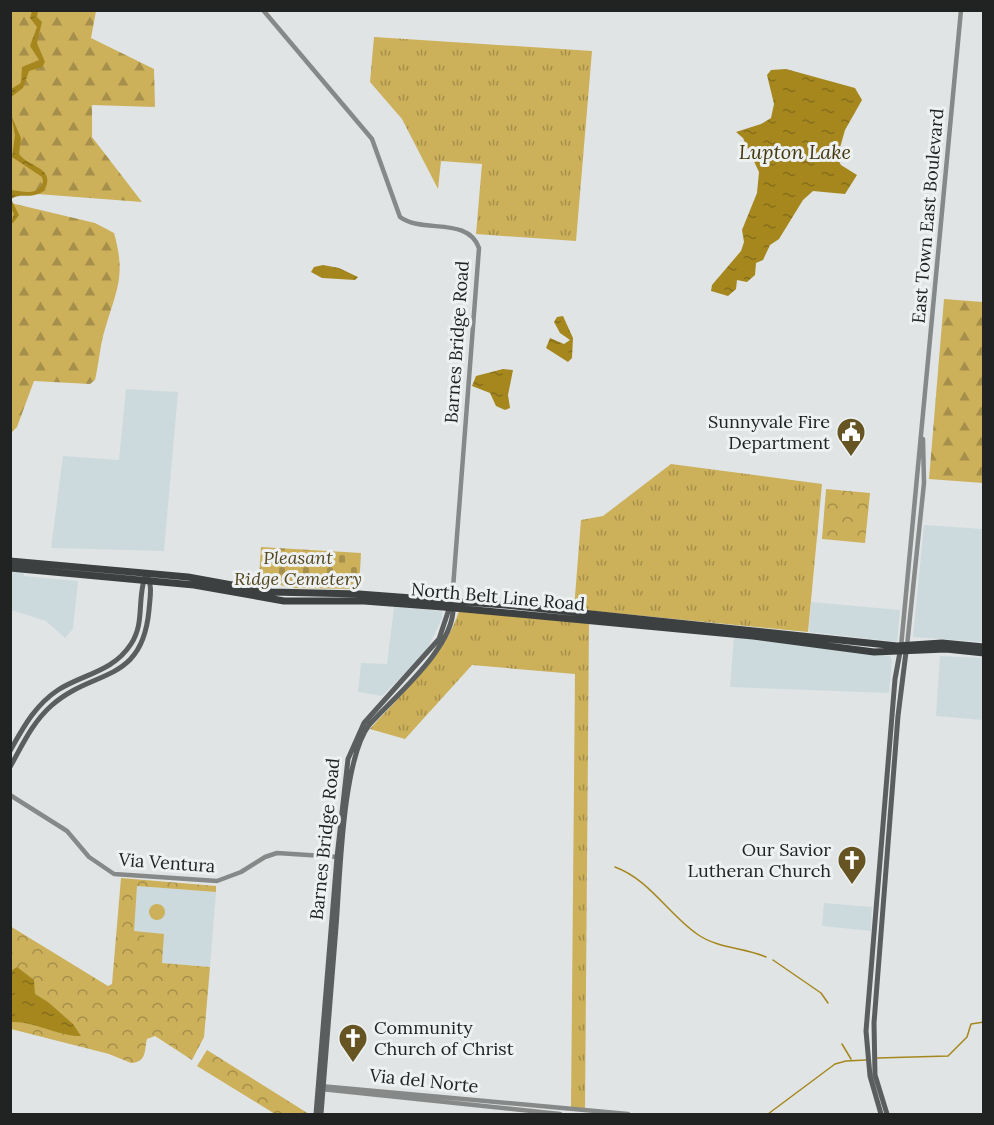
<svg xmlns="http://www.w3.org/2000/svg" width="994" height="1125" viewBox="0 0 994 1125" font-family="Lora,serif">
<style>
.built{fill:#cddadd}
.grass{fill:url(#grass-tufts)}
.forest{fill:url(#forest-firs)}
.cemetery{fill:url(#cemetery-stones)}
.park{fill:url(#park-crowns)}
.garden{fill:#ccb05a}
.water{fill:url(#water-ripples)}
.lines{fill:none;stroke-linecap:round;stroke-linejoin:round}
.stream{stroke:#a5871e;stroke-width:1.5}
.tertiary{stroke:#878989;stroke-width:4.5}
.secondary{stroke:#5b5e5e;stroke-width:5}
.primary{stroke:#3d4041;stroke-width:7}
.labels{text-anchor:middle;stroke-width:6;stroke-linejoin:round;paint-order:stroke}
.street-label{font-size:18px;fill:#212323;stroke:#edf1f2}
.poi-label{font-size:18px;fill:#212323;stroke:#edf1f2;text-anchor:end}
.park-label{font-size:18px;font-style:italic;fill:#55471f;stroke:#edf1f2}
.water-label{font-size:20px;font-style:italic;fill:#44370d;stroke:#edf1f2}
</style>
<defs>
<pattern id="grass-tufts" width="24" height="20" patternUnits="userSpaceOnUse" patternTransform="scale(1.5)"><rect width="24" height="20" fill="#ccb05a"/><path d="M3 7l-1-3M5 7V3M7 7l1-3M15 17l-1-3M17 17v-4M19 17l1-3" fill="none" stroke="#a58f4a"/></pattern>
<pattern id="forest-firs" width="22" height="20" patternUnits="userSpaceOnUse" patternTransform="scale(1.5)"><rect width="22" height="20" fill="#ccb05a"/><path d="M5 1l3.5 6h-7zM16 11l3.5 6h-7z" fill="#a58f4a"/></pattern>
<pattern id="cemetery-stones" width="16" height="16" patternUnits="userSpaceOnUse" patternTransform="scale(1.5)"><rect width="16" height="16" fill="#ccb05a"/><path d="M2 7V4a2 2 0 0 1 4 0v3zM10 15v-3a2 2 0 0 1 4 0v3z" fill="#a58f4a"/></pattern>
<pattern id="park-crowns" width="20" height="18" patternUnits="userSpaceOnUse" patternTransform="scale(1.5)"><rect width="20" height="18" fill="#ccb05a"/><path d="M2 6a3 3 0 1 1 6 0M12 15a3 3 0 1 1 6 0" fill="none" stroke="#a58f4a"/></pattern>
<pattern id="water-ripples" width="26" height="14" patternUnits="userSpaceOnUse" patternTransform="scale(1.5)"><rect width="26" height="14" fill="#a5871e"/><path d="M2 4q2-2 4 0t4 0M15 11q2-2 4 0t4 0" fill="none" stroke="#866e1a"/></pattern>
</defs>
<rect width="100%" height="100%" fill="#e0e4e5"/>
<path class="built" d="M126 389 178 392 164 551 51 548 63 456 119 460Z
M924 525 983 529V642L913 637Z
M11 570 24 571V576L78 581 73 629 65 638 46 621 11 610Z
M811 602 900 610 897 642 809 632Z
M394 607 442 611V618L426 652 382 696 358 692 361 663 387 664Z
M734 636 890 656 892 661 889 693 730 687Z
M940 656 983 658V720L936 716Z
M137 886 216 892 210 967 161 963 133 931Z
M824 903 872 907 871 931 822 926Z"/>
<path class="grass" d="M374 37 592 51 576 241 476 234 482 164 441 161 438 189 402 119 370 82Z
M671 464 822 484 808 632 574 609 581 520 603 516Z
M459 611 589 623 585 1109 571 1107 575 674 472 665 405 739 370 729C400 695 446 654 459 611Z"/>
<path class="forest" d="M11 11H96L91 38 154 69 155 107 92 105V137L142 202 11 192Z
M11 203 95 223 114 233C126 276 117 288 105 329 100 345 99 363 95 380L90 384 34 381 17 427 11 433Z
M944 299 983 302V483L929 479Z"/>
<path class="cemetery" d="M261 547 361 553 359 589 289 588 259 577Z"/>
<path class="park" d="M826 489 870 493 865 543 822 539Z
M121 878 216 886V892L137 886 134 931 164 934 162 963 210 967 204 1037 192 1060 155 1036 147 1039C144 1049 148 1062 131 1063L109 1054 11 1029 10 926 108 986 112 984Z
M149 912a8 8 0 1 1 16 0a8 8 0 1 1-16 0Z
M207 1050 309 1114H275L197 1066Z"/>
<path class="garden" d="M145 933 151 934V939H156L155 947H150V952H143V947L139 946V938H144Z"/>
<path class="water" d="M32 11H38L37 17 42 22 37 43 45 62 42 67 29 71 23 88 11 97V89L21 83 22 67 39 60 30 46 37 27 30 18Z
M786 69 855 88 862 100 845 130 837 158 841 165 857 175 845 194 813 191 803 200 779 239 770 245 763 260 756 263 755 275 747 282 737 280 736 289 728 296 711 291 712 285 741 251 744 242 742 230 757 193 759 172 743 138 736 132 761 124 771 118 774 104 767 75 771 70Z
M11 115 21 138 19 154C29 168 57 167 44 191 30 200 21 192 11 199L19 215 13 223H11L14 214 11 208V190C23 191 37 197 43 182L42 177 12 157 15 135Z
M323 265 339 268 358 277 355 280 322 278 311 272 314 267Z
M563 316 573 338 572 358 568 362 546 348 550 338 564 344 570 340 560 333 554 322 557 317Z
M503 369 513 370 508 395 510 408 505 410 496 406 490 393 472 386 476 376Z
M17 967 34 980 35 994 48 1002 73 1024 81 1036C56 1036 35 1021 11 1022V971Z"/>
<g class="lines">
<path class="stream" d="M615 867C650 880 667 913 697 934 718 949 744 947 766 957
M773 960 821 993 828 1003
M842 1044 851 1059
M877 1058 948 1056 967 1037 971 1024 984 1022
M768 1114 835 1064 846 1061 866 1060"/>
<path class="tertiary" d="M263 10 372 139 400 217C423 234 468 216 479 248L452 601
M907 646 924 483 923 439
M901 647 961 10
M10 795 67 831 89 857 114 874 217 881 241 872 265 857 277 853 339 857
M320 1086 628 1114
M321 1089 560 1114"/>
<path class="secondary" d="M10 751C23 728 35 705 58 690 83 674 113 672 131 644 145 623 137 599 145 577
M10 767C22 746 32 723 51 706 93 668 142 685 149 610 150 597 153 585 146 574
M316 1114 337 857 348 759 364 723 439 639 450 606
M321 1114C326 1052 331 989 336 927 340 879 342 761 369 725 394 697 456 646 453 606
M881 1114 870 1076 866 1031 895 679 900 652
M887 1114 875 1075 874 1023 898 716 906 652"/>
<path class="primary" d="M10 561 188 577 271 592 359 594 505 605 897 646 942 643 984 647
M10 568 194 585 284 601H364L443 607 753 636 874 652 946 649 984 653"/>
</g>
<defs>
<g id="civic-pin" transform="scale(1.5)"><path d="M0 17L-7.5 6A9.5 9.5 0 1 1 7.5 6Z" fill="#665523" stroke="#edf1f2"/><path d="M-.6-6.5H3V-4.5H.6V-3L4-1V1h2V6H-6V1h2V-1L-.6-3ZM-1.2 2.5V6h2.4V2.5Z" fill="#fff"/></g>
<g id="church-pin" transform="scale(1.5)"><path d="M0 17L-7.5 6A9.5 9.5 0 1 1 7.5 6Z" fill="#665523" stroke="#edf1f2"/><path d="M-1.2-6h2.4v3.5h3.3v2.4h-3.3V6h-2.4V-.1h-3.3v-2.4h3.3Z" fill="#fff"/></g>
</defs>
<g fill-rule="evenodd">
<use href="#civic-pin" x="851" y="432"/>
<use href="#church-pin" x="852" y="860"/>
<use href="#church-pin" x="353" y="1038"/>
</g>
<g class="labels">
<g class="street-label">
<text transform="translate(928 216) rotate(-85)" y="6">East Town East Boulevard</text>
<text transform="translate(457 342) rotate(-86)" y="6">Barnes Bridge Road</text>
<text transform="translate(498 597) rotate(5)" y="6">North Belt Line Road</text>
<text transform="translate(325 839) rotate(-84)" y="6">Barnes Bridge Road</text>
<text transform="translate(167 863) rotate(4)" y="6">Via Ventura</text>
<text transform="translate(424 1081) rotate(6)" y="6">Via del Norte</text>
</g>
<g class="poi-label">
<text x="830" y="428">Sunnyvale Fire<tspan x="830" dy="21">Department</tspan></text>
<text x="831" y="856">Our Savior<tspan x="831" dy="21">Lutheran Church</tspan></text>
<text x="374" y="1034" text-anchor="start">Community<tspan x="374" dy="21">Church of Christ</tspan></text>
</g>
<g class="park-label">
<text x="298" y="564">Pleasant<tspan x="298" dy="21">Ridge Cemetery</tspan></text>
</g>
<g class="water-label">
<text x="795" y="159">Lupton Lake</text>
</g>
</g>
<rect width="994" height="1125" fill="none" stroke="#212323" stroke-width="24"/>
</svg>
